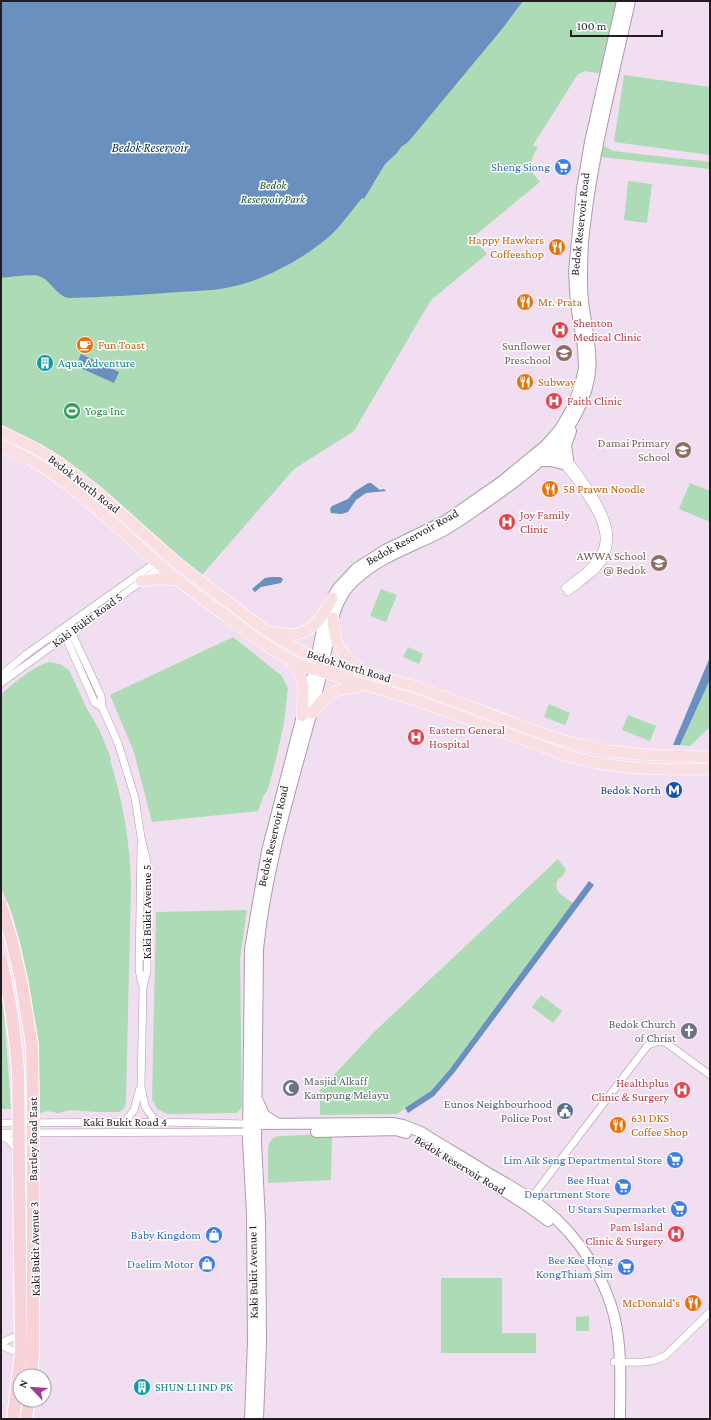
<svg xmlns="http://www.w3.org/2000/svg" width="711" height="1420" viewBox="0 0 711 1420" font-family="'Crimson Pro',serif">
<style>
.green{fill:#addbb6}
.water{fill:#6990bf}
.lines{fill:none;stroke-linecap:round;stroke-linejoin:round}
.minor-casing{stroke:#ad9bad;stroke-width:8}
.secondary-casing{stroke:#ad9bad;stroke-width:12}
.primary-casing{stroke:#fff;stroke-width:12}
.trunk-casing{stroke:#fff;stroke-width:14}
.minor{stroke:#fff;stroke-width:7}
.secondary{stroke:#fff;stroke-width:10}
.primary{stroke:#f9dee2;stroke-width:11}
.trunk{stroke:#f7d3d8;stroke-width:12}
.trunk-bridge-casing{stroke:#fff;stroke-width:14;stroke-linecap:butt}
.trunk-bridge{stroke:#f7d3d8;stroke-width:12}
.labels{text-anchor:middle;stroke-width:3;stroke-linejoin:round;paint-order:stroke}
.shop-label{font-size:12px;fill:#366cbe;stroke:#fff;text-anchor:end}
.park-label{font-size:12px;font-style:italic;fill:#18542c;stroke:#fff}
.street-label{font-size:12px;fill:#221c23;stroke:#fff}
.food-label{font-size:12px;fill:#c56008;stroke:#fff;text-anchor:start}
.health-label{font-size:12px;fill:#be3a42;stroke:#fff;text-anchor:start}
.education-label{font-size:12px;fill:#785e54;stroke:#fff;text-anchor:end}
.culture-label{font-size:12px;fill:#0d838f;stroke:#fff;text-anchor:start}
.leisure-label{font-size:12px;fill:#27864d;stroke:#fff;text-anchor:start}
.transit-label{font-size:12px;fill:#164399;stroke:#fff;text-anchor:end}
.worship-label{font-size:12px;fill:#5b616d;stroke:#fff;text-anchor:end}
.service-label{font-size:12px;fill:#4e5e75;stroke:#fff;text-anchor:end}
.water-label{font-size:13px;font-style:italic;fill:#0c3763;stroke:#fff}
</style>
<rect width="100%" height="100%" fill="#f1def1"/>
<path class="green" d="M1 1H618L602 74 585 71 578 74 533 145 538 148C533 154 530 160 534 168L531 171 540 182 473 237 487 254 431 300 354 431 294 469 202 575C157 539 117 497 70 463 48 447 25 436 1 424Z
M616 68 621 69 603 145 613 151 710 162V169L601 157 599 154Z
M624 75 710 87V155L614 142Z
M628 181 652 184 647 223 624 220Z
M690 483 710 491V522L679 509Z
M381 589 397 595 386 622 370 616Z
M233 637 282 676 288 688 284 723 276 759 268 789 263 797 258 811 152 822 134 752 110 695Z
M408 647 423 654 419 664 403 657Z
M49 662C58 663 64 665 70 672L86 707 100 731 111 759 110 760C123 801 130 842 131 885L126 1100 125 1107 120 1112H98L71 1110 58 1113 47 1111 38 1114 32 1001 21 946 13 917 1 887V695C13 683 33 667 49 662Z
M710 680V727L690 746 680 745Z
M549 704 570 713 565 725 544 717Z
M628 715 656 726 650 741 622 730Z
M558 859 566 870 564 874 557 881C553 892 565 897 573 903L450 1069 431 1091 397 1114 320 1115V1090L374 1032Z
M247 910 240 959 242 1107 237 1113 168 1114C161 1111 154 1109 154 1101H152L156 912Z
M1 983 2 986 11 1109H1Z
M541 995 562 1011 553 1023 532 1007Z
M332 1134 331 1180 268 1183V1148C269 1141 272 1138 278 1136Z
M441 1278H502V1333H536V1353H441Z
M589 1316V1331H576V1317Z"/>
<path class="water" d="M1 1H523L502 29 414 135 407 143 401 147 397 153 385 164 364 199 362 198C353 209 344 221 335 231 313 253 272 276 243 284 222 290 201 291 179 292 143 295 106 297 69 298 56 296 51 280 39 276 32 274 10 277 1 278Z
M81 354 119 372 114 383 76 366Z
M368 483H371L380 490 384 489 386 491 366 493 356 500 348 512 341 514 331 513 330 509 332 506 348 499 354 492Z
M271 577H280L283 579 281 583 261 587 255 592 252 589 265 578Z
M710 657V680L708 684 680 745H673Z
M589 881 594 885 454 1073 434 1096 408 1113 405 1108 431 1091 450 1069Z"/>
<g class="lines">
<g class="minor-casing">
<path id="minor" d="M552 442C571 461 603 504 608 529 610 539 608 550 604 559 596 573 580 582 568 592
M548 447C565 464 599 507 603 530 605 538 604 547 600 554 593 569 577 578 565 588
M68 625 101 696 102 707 118 743 135 798 141 837 147 862 148 911 147 971 143 987 141 1086 145 1106 148 1111 154 1119 160 1122
M63 631 95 703 102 707
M1 675 28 653 159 560
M1 683 164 565
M141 845 139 970 142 984
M1 1123 160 1122 248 1124
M124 1123 134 1110 140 1088
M1 1133 248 1132
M1 1136 9 1140 18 1151
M529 1201 648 1045 659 1041 665 1042 710 1075
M1 1343 23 1333
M1 1345 22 1355
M614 1362C632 1362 651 1365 666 1355L710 1312"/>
</g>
<g class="secondary-casing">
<path id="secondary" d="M568 460 566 445 571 431
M539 461H551L563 464
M258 1101 264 1115 278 1124
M250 1124 392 1123 403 1125 421 1132C443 1146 466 1159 488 1173 502 1181 516 1189 530 1198 567 1223 597 1262 611 1305 623 1341 620 1382 620 1419
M316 1132 396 1130 406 1133
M458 1162 526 1205 548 1221
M250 1419 253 1342 252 1213 248 1141 250 949 267 851 314 670 325 615 332 598 338 588 357 568 385 550 445 521 501 482 546 445 560 429 571 410 580 386 584 368 583 347 576 304 574 272 582 189 590 142 622 1
M258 1419 261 1341 260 1222 256 1142 258 949C266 869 290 792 311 715 317 694 322 672 326 651 329 637 331 622 336 609 340 598 345 589 354 581 382 555 411 548 443 531 458 523 471 513 484 504 520 479 557 453 577 413 599 370 589 346 583 302 581 281 582 262 583 242 591 159 612 82 630 1"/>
</g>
<g class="primary-casing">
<path id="primary" d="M1 432 37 449 60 463 100 494 172 559 266 631 305 653 324 661 417 687 549 736 572 743 610 751 636 754 710 757
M1 446C11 451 22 455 31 460 79 488 120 531 161 566 181 584 204 600 226 616 251 635 275 653 303 666L413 699 568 756C619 770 658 770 710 769
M141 581 160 579 179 580
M333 618C334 640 339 654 358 667
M271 632C279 633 289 636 297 634 315 630 324 614 332 598
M291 663C307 677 303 697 302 716
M312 713C327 692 336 689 362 686"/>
</g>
<g class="trunk-casing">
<path id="trunk" d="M26 1419 29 1400"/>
</g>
<use href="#minor" class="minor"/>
<use href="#secondary" class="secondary"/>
<use href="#primary" class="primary"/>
<use href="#trunk" class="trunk"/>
<g class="trunk-bridge-casing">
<path id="trunk-bridge" d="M1 905 11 938 21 979 32 1045 33 1112V1352L31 1376
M1 961C10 997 15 1032 18 1069L21 1352 13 1419"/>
</g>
<use href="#trunk-bridge" class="trunk-bridge"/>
</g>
<defs>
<g id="supermarket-disc" transform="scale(0.9)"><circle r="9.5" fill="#3f7fe0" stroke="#fff"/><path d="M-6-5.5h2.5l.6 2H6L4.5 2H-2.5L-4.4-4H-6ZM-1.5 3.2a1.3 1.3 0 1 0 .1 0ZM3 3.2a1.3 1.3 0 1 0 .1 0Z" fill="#fff"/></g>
<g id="restaurant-disc" transform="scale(0.9)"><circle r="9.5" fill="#e8710a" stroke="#fff"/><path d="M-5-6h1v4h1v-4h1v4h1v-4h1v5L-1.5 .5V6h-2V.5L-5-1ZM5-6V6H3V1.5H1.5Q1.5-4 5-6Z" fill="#fff"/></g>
<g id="hospital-disc" transform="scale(0.9)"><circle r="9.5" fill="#e0444e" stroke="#fff"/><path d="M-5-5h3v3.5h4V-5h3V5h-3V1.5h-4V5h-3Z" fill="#fff"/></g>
<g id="cafe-disc" transform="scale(0.9)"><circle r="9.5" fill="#e8710a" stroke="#fff"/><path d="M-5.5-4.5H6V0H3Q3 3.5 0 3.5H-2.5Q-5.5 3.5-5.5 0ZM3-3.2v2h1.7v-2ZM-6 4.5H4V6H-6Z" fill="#fff"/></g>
<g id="school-disc" transform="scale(0.9)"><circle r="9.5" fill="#8d6e63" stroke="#fff"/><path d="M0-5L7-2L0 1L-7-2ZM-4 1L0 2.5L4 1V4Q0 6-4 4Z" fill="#fff"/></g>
<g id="building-disc" transform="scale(0.9)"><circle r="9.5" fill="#0f9aa8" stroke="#fff"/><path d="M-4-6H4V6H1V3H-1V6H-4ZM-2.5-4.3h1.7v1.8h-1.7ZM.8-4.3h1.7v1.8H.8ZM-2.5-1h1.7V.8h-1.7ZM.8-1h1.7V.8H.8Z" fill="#fff"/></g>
<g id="stadium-disc" transform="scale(0.9)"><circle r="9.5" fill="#2e9e5b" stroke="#fff"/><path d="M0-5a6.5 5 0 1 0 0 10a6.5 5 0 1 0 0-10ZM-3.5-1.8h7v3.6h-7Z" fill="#fff"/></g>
<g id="metro-disc" transform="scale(0.9)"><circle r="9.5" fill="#1a4fb4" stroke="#fff"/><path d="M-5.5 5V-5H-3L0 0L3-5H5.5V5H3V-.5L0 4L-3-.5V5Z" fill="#fff"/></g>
<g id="church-disc" transform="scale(0.9)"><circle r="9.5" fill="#6b7280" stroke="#fff"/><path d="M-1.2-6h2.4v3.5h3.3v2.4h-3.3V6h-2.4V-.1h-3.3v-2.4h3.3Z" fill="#fff"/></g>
<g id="mosque-disc" transform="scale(0.9)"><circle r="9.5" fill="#6b7280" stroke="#fff"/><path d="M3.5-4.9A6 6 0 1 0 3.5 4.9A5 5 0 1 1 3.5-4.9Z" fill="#fff"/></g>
<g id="civic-disc" transform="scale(0.9)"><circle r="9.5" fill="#5c6f8a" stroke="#fff"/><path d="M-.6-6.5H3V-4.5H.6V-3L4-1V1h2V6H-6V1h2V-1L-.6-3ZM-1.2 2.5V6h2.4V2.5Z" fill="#fff"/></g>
<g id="shop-disc" transform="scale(0.9)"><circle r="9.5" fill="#3f7fe0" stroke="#fff"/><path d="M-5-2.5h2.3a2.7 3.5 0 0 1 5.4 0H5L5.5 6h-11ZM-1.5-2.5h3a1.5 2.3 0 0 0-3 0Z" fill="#fff"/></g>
</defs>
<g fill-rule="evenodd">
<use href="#supermarket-disc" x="563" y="167"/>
<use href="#restaurant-disc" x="557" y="247"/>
<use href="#restaurant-disc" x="525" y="302"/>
<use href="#hospital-disc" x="560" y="330"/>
<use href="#cafe-disc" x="85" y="345"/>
<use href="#school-disc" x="564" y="353"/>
<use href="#building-disc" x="45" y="363"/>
<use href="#restaurant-disc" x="525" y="382"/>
<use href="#hospital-disc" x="554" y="401"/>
<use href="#stadium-disc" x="72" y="411"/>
<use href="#school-disc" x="683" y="450"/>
<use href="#restaurant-disc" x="550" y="489"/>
<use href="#hospital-disc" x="507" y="522"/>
<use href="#school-disc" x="659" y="563"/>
<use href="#hospital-disc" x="416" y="737"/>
<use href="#metro-disc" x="674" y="790"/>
<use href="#church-disc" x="689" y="1031"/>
<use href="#mosque-disc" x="291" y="1088"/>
<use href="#hospital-disc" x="682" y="1090"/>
<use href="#civic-disc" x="565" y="1111"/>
<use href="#restaurant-disc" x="618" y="1125"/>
<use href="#supermarket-disc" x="675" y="1160"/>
<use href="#supermarket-disc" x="623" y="1187"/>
<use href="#supermarket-disc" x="679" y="1209"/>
<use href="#hospital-disc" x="676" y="1234"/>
<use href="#shop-disc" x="214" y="1235"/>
<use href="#shop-disc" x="207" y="1264"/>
<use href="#supermarket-disc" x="626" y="1267"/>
<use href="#restaurant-disc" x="693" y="1303"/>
<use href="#building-disc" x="142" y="1387"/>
</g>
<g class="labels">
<g class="shop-label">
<text x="550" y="171">Sheng Siong</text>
<text x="662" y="1164">Lim Aik Seng Departmental Store</text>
<text x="610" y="1184">Bee Huat<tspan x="610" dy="14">Department Store</tspan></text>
<text x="666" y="1213">U Stars Supermarket</text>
<text x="201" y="1239">Baby Kingdom</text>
<text x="613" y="1264">Bee Kee Hong<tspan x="613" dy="14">KongThiam Sim</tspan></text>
<text x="194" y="1268">Daelim Motor</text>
</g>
<g class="park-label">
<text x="273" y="189">Bedok<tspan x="273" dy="14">Reservoir Park</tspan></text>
</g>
<g class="street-label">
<text transform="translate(580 224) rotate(-84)" y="4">Bedok Reservoir Road</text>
<text transform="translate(84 484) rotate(38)" y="4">Bedok North Road</text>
<text transform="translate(412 537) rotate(-29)" y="4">Bedok Reservoir Road</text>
<text transform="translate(87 620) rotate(-36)" y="4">Kaki Bukit Road 5</text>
<text transform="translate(349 666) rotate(17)" y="4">Bedok North Road</text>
<text transform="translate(273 836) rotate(-77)" y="4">Bedok Reservoir Road</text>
<text transform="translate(147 912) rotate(-90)" y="4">Kaki Bukit Avenue 5</text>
<text x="125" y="1126">Kaki Bukit Road 4</text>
<text transform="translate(33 1139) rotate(-90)" y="4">Bartley Road East</text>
<text transform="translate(460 1165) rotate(31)" y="4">Bedok Reservoir Road</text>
<text transform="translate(35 1249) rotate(-91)" y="4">Kaki Bukit Avenue 3</text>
<text transform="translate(253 1272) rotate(-91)" y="4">Kaki Bukit Avenue 1</text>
</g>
<g class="food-label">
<text x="544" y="244" text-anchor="end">Happy Hawkers<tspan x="544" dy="14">Coffeeshop</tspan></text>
<text x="538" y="306">Mr. Prata</text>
<text x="98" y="349">Fun Toast</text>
<text x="538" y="386">Subway</text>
<text x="563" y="493">58 Prawn Noodle</text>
<text x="631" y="1122">631 DKS<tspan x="631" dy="14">Coffee Shop</tspan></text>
<text x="680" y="1307" text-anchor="end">McDonald's</text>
</g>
<g class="health-label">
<text x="573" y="327">Shenton<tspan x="573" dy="14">Medical Clinic</tspan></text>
<text x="567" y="405">Faith Clinic</text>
<text x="520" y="519">Joy Family<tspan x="520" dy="14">Clinic</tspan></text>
<text x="429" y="734">Eastern General<tspan x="429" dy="14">Hospital</tspan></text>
<text x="669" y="1087" text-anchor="end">Healthplus<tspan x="669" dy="14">Clinic &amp; Surgery</tspan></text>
<text x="663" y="1231" text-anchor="end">Pam Island<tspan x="663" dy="14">Clinic &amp; Surgery</tspan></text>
</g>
<g class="education-label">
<text x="551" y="350">Sunflower<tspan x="551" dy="14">Preschool</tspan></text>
<text x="670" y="447">Damai Primary<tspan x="670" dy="14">School</tspan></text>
<text x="646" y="560">AWWA School<tspan x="646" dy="14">@ Bedok</tspan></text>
</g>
<g class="culture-label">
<text x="58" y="367">Aqua Adventure</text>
<text x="155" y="1391">SHUN LI IND PK</text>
</g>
<g class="leisure-label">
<text x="85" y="415">Yoga Inc</text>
</g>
<g class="transit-label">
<text x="661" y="794">Bedok North</text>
</g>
<g class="worship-label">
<text x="676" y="1028">Bedok Church<tspan x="676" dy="14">of Christ</tspan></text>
<text x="304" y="1085" text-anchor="start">Masjid Alkaff<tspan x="304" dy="14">Kampung Melayu</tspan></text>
</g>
<g class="service-label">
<text x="552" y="1108">Eunos Neighbourhood<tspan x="552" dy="14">Police Post</tspan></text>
</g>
<g class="water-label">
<text x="150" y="152">Bedok Reservoir</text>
</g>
</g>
<rect width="711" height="1420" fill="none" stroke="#221c23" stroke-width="4"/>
<g transform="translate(32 1388) rotate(295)"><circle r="19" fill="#ffffff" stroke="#a7a4a7"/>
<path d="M0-3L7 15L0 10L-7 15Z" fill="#a5399a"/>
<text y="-6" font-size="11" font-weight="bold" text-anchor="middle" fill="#221c23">N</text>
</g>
<path d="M571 30v6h91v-6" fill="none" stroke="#221c23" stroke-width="2"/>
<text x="577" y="30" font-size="12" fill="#221c23" stroke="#ffffff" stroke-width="3" paint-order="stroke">100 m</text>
</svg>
